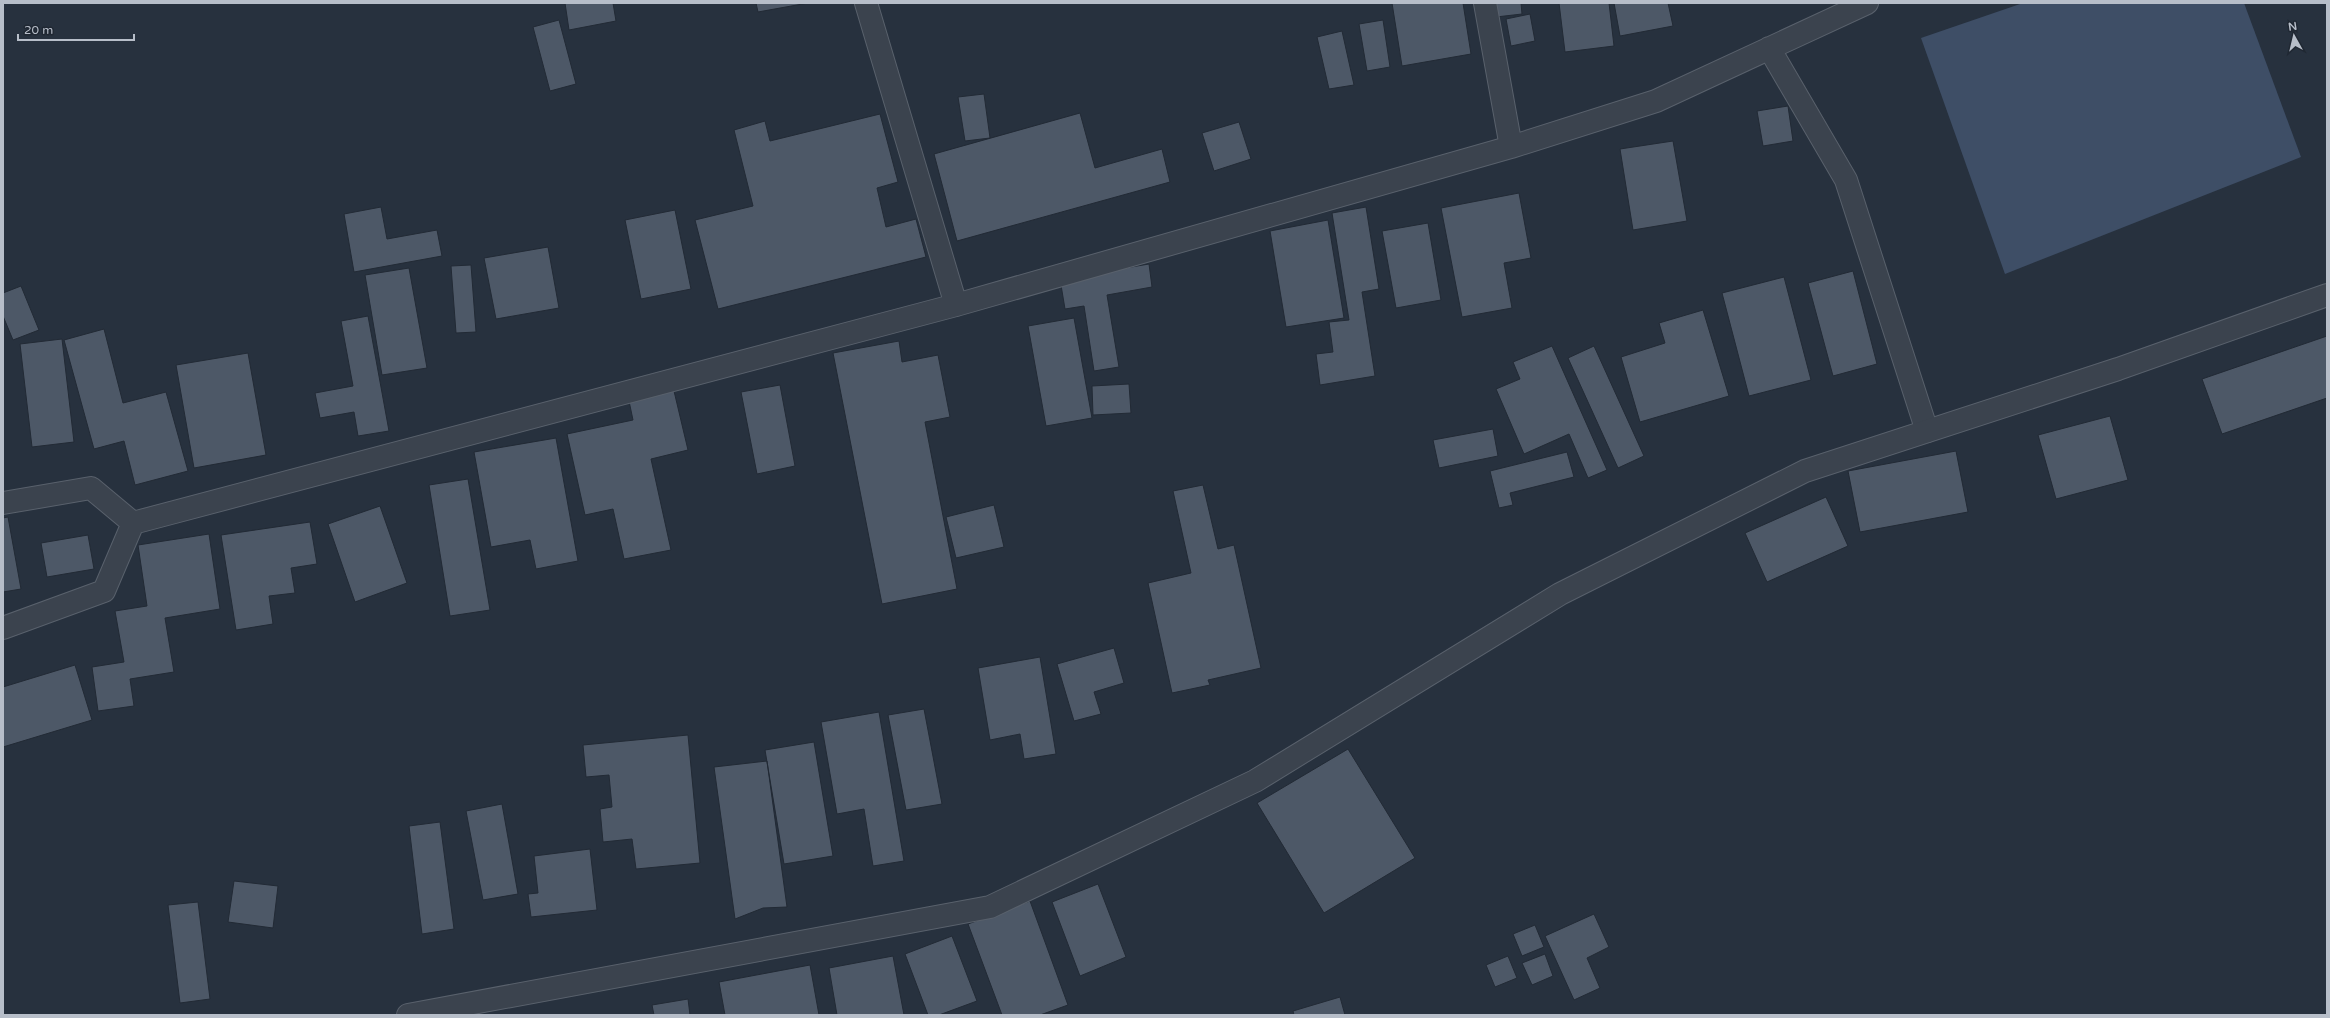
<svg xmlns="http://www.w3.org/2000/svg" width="2330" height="1018" viewBox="0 0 2330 1018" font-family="'Varela Round',sans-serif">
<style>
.water{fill:#3e4e66}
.building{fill:#4d5867;stroke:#222a35}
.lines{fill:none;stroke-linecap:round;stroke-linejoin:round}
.minor-casing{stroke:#59616c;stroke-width:24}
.tertiary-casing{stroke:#59616c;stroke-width:24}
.minor{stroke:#3b434e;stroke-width:22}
.tertiary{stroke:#3b434e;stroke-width:22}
</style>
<rect width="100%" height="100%" fill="#27313e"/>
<path class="water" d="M2023 3H2244L2301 157 2005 274 1921 38Z"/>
<path class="building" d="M565 3H613L616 21 569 30Z
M756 3H808L758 12Z
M1392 3H1463L1471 54 1402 66Z
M1495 3H1521L1522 14 1496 17Z
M1559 3H1609L1614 46 1565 52Z
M1614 3H1668L1673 26 1620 36Z
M1530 14 1535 41 1511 46 1506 19Z
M559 20 576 84 550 91 533 27Z
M1383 20 1390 67 1367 71 1359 24Z
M1342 31 1354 85 1329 89 1317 37Z
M984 94 990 138 965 141 958 97Z
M1788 106 1793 141 1763 146 1757 111Z
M1080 113 1095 168 1162 149 1170 182 957 241 934 154Z
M880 114 898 182 877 188 886 227 916 219 926 257 718 309 695 220 753 206 734 130 765 121 770 141Z
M1239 122 1251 159 1214 171 1202 133Z
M1673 141 1687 221 1633 230 1620 149Z
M1519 193 1531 258 1504 263 1512 308 1462 317 1441 208Z
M381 207 387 239 437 230 442 256 354 272 344 214Z
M1366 207 1379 289 1362 292 1375 376 1320 385 1316 354 1333 352 1329 322 1349 320 1332 213Z
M675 210 691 289 641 299 625 220Z
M1328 220 1344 318 1286 327 1270 231Z
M1428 223 1441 300 1396 308 1382 231Z
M548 247 559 308 496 319 484 258Z
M1149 264 1152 287 1107 295 1119 367 1094 371 1084 306 1065 309 1060 279Z
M471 265 476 332 456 333 451 266Z
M409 268 427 368 382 375 365 275Z
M1853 271 1877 364 1833 376 1808 283Z
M1784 277 1811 380 1749 396 1722 293Z
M21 286 39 330 13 340 3 316V293Z
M1703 310 1729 396 1640 422 1621 357 1665 343 1659 323Z
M368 316 389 431 358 436 354 412 320 418 315 393 353 386 341 321Z
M1074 318 1092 418 1046 426 1028 326Z
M104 329 123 403 166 392 188 471 135 485 124 441 94 449 64 340Z
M2327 336V398L2222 434 2202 379Z
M62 339 74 442 32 447 20 344Z
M899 341 902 362 938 355 950 417 925 422 957 589 882 604 833 353Z
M1552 346 1607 470 1588 478 1569 434 1524 454 1496 389 1520 379 1513 362Z
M1594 346 1644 456 1618 468 1568 358Z
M248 353 266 455 194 468 176 365Z
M1129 384 1131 413 1093 415 1092 386Z
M780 385 795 466 757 474 741 392Z
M674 391 688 450 651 459 671 550 624 559 613 509 585 515 567 434 633 420 629 401Z
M2110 416 2128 480 2056 499 2038 435Z
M1493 429 1498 456 1439 468 1433 440Z
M556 438 578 561 536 569 530 540 491 547 474 452Z
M1956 451 1968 512 1860 532 1848 471Z
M1567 452 1574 477 1510 493 1513 505 1499 508 1490 471Z
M468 479 490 610 450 616 429 485Z
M1203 485 1218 549 1234 545 1261 668 1208 680 1210 685 1172 693 1148 583 1191 573 1173 491Z
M1826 497 1848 546 1767 582 1745 533Z
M994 505 1004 547 956 558 946 517Z
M380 506 407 583 355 602 328 524Z
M8 517 21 589 3 592V518Z
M310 522 317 564 291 568 295 593 269 596 273 624 236 630 221 535Z
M209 534 220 609 165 618 174 672 130 679 134 706 98 711 92 667 124 662 115 611 147 606 138 545Z
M88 535 94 569 47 577 41 543Z
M1114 648 1124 683 1094 692 1101 714 1074 721 1057 664Z
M1040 657 1056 754 1024 759 1020 734 990 740 978 668Z
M75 665 92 720 3 747V687Z
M924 709 942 804 906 810 888 715Z
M879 712 904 861 873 866 864 809 837 814 821 722Z
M688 735 700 863 636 869 632 839 603 842 600 809 612 807 609 775 586 777 583 745Z
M814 742 833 856 784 864 765 750Z
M1348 749 1415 858 1324 913 1257 803Z
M767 761 787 907 763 908 735 919 714 767Z
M502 804 518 894 483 900 466 811Z
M440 822 454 929 422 934 409 826Z
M590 849 597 910 531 917 528 894 538 893 534 856Z
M234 881 278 886 273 928 228 922Z
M1098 884 1126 957 1080 976 1052 902Z
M1030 901 1068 1005 1040 1015H1002L968 924Z
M198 902 210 999 180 1003 168 905Z
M1594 914 1609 947 1587 958 1600 988 1574 1000 1545 936Z
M1535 925 1544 947 1522 956 1513 934Z
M952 936 977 1001 939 1015H928L905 954Z
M1545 954 1553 976 1532 985 1522 963Z
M893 956 904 1015H837L829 968Z
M1508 956 1517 978 1495 987 1486 965Z
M810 965 819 1015H725L719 982Z
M1340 997 1345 1015H1294L1293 1011Z
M688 999 690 1015H654L652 1005Z"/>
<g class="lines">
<g class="minor-casing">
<path id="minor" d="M866 3 956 305
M1485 3 1511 147
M1769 48 1846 180 1927 431
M3 503 91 488 133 523
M3 628 104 591 133 523 956 305 1511 147 1656 101 1867 3"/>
</g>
<g class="tertiary-casing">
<path id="tertiary" d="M408 1015 990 907 1255 781 1560 594 1805 471 2118 369 2327 295"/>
</g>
<use href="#minor" class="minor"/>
<use href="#tertiary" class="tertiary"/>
</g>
<rect width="2330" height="1018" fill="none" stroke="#b7bec9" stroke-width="8"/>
<g transform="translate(2294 36) rotate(352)" stroke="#202833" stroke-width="3" paint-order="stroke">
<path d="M0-3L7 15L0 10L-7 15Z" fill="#b7bec9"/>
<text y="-6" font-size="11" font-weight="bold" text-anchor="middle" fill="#b7bec9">N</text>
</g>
<path d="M18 34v6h116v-6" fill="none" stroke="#b7bec9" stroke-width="2"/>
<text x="24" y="34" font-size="12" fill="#b7bec9" stroke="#202833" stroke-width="3" paint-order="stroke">20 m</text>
</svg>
